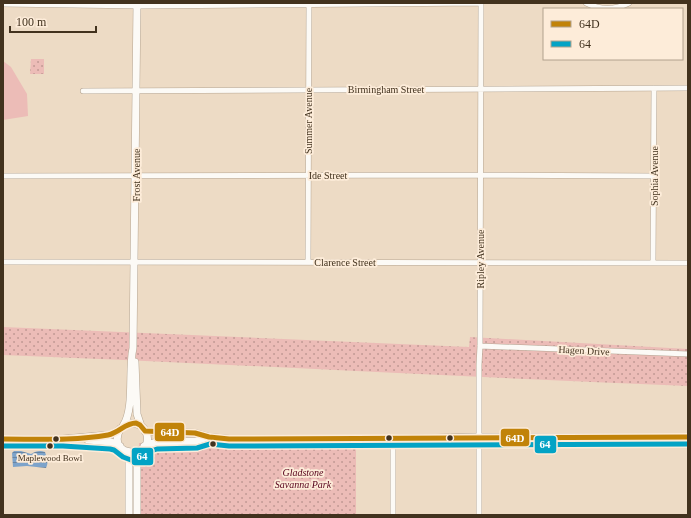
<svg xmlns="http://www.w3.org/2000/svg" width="691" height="518" viewBox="0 0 691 518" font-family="'Times New Roman',serif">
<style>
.park{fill:url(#park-dots)}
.garden{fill:#ecbcb7}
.water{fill:url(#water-rules)}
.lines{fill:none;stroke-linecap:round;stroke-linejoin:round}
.street-casing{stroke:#b5a592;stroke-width:6}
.secondary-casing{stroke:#b5a592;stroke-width:8}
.street{stroke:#fcfaf6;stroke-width:5}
.secondary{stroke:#fcfaf6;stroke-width:7}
.bus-1-casing{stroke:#fdecd9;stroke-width:8}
.bus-2-casing{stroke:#fdecd9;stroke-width:8}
.bus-1{stroke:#c18309;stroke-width:5}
.bus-2{stroke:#03a3c5;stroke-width:5}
.bus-dot{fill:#42321e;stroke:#fdecd9;stroke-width:1.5}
.labels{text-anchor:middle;stroke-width:3.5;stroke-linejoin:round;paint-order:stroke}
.bus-label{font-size:9px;fill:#42321e;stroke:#fdecd9}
.street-label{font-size:10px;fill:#42321e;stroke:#fdecd9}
.park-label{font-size:10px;font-style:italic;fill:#56001b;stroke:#fdecd9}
.line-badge{stroke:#fdecd9;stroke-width:1.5}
.badge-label{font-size:11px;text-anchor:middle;font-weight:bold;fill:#fff}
</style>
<defs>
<pattern id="park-dots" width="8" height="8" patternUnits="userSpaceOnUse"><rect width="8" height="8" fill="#ecbcb7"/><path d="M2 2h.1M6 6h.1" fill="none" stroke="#c19994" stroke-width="1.8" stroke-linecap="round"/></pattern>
<pattern id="water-rules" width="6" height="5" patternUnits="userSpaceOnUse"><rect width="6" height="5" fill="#7da3ca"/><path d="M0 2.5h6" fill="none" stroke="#6885a3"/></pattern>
</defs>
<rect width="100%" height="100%" fill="#eddbc5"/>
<path class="park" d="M31 59H44V74H30Z
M3 327 469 347 470 337 688 349V386C460 377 231 364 3 355Z
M356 440V515H139V443Z"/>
<path class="garden" d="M3 61 11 67 27 94 28 116 3 120Z"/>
<path class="water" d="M14 451H21L31 454C36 451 40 450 45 452 47 458 49 462 46 468L27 466 13 467 12 453Z"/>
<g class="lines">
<g class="street-casing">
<path id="street" d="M586 3C600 10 615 10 629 3
M3 4 142 6 481 3 480 346 479 365V515
M83 91 688 88
M3 176 481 175 654 176
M3 262 688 263
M308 262 309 3
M653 263 654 88
M480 346 688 354
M393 439V515"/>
</g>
<g class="secondary-casing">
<path id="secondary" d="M135 362 137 414 141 426
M123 426C135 408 128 370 133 348L137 3
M145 431 195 433 209 437 229 439H393L479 437H688
M3 439H67
M63 439C74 438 86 437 97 436 102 435 108 436 112 434 119 432 123 424 131 423 137 423 143 426 146 432 157 459 105 459 120 429
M88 440 111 442 120 446
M144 446 156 442 196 441 209 437
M126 451 129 460V515
M137 515V461L140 450"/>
</g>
<use href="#street" class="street"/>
<use href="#secondary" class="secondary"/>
<g class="bus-1-casing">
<path id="bus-1" d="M3 439C38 439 74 441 108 435 119 433 125 423 136 423L140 425 145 431 195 433 209 437 229 439 688 437"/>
</g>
<g class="bus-2-casing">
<path id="bus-2" d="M3 446H63L110 449 114 450 123 457 131 460 143 456 148 452 157 449 197 448 210 444 229 446C382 446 535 444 688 444"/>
</g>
<use href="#bus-1" class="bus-1"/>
<use href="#bus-2" class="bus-2"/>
</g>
<g class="bus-dot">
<circle cx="389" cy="438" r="3.5"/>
<circle cx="450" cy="438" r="3.5"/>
<circle cx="56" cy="439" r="3.5"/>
<circle cx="213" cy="444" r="3.5"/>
<circle cx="50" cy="446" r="3.5"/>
</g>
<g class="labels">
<g class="bus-label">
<text x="50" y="461">Maplewood Bowl</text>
</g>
<g class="street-label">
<text x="386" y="93">Birmingham Street</text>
<text transform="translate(308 121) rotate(-90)" y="4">Summer Avenue</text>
<text transform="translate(136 175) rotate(-90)" y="4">Frost Avenue</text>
<text x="328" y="179">Ide Street</text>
<text transform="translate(654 176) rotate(-90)" y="4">Sophia Avenue</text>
<text transform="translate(480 259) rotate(-90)" y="4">Ripley Avenue</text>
<text x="345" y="266">Clarence Street</text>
<text transform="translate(584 350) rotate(3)" y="4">Hagen Drive</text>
</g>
<g class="park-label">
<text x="303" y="476">Gladstone<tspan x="303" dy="12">Savanna Park</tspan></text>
</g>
</g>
<g class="line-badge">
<rect x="154" y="422" width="31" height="20" rx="4" fill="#c18309"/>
<rect x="500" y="428" width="30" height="19" rx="4" fill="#c18309"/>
<rect x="534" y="435" width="23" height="19" rx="4" fill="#03a3c5"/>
<rect x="131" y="447" width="23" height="19" rx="4" fill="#03a3c5"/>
</g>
<g class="badge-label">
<text x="170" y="436">64D</text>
<text x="515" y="442">64D</text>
<text x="545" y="448">64</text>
<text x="142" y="460">64</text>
</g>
<rect width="691" height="518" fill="none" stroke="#42321e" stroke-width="8"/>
<rect x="543" y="8" width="140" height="52" fill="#fdecd9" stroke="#b2a28e"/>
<rect x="551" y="21" width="20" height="6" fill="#c18309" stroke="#b2a28e"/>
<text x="579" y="28" font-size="12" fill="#42321e">64D</text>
<rect x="551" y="41" width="20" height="6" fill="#03a3c5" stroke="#b2a28e"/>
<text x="579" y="48" font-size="12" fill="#42321e">64</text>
<path d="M10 26v6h86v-6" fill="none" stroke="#42321e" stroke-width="2"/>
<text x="16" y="26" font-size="12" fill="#42321e" stroke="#fdecd9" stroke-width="3" paint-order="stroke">100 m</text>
</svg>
